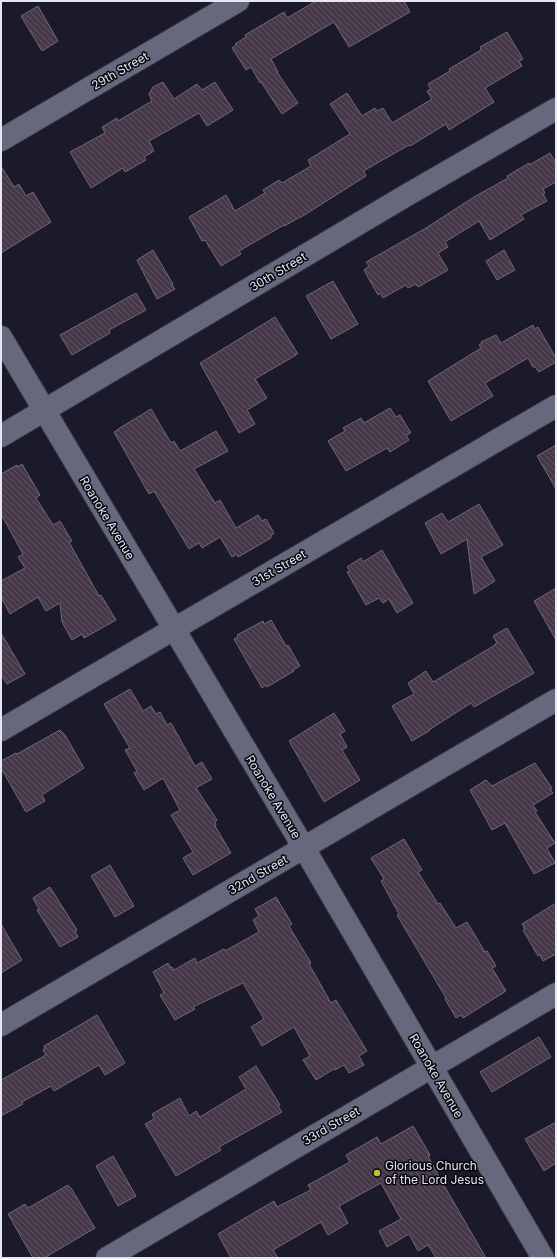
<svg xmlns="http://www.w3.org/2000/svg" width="557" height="1259" viewBox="0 0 557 1259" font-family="Inter,sans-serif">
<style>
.building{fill:url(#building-back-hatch);stroke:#746577}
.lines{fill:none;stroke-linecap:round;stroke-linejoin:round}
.minor-casing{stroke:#363744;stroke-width:24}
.minor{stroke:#67687e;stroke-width:22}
.poi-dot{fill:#c4bc3d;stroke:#06060d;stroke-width:1.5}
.labels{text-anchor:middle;stroke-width:3;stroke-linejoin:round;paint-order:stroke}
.street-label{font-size:12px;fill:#e6e7f3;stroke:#06060d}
.poi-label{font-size:12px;fill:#e6e7f3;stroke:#06060d;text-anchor:start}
</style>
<defs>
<pattern id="building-back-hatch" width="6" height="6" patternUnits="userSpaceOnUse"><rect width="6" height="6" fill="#463848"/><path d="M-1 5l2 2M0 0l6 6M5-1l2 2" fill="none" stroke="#615563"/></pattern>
</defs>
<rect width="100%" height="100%" fill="#1a1a2b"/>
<path class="building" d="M316 1H404L410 12 349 47 334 22 271 59 278 72H277L298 103 282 114 261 82 260 83 251 67 246 70 232 48 236 45 235 44 246 37 245 35 284 12 287 18Z
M38 6 58 41 42 51 21 16Z
M507 32 523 59 519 61 522 66 485 88 494 102 449 130 446 124 410 146 409 145 365 170 364 172 366 176 306 214 284 226V225L239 251 241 254 221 266 205 240 202 241 189 217 226 195 235 211 265 193 263 190 279 180 282 183 311 166 308 160 350 134 330 104 347 93 362 116 375 108 377 111 383 108 392 123 432 99 427 91 431 89 428 84 450 71 449 69 481 50 480 47Z
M163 82 174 99 197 84 202 90 215 82 233 110 207 126 199 113 149 141 154 151 144 157 146 160 125 172 123 168 91 188 70 152 105 133 102 127 117 118 118 121 152 101 149 94 153 87Z
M550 153 556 163V182L543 189 545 193 543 194 547 201 521 215 524 219 490 240 479 221 445 242 448 247 438 253 448 270 418 287 416 284 408 288 406 285 383 298 380 293 378 295 364 270 369 266 366 262 426 228 474 197 508 178 507 176 529 163V165Z
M1 166 14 187 19 184 26 196 33 192 51 222 1 253Z
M153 250 173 284 172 285 175 289 157 299 137 260Z
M504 250 515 270 497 280 486 261Z
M333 281 358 324 331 339 306 296Z
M136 293 146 310 109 330 110 333 72 355 60 335Z
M275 317 298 354H295L296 355 255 379 267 398 247 410 255 424 239 433 200 363Z
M533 325 535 329 538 327 556 358V362L539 372 535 367H533L528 358 485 383 493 396 451 421 428 381 481 348 479 345 482 343 481 342 496 335 501 343Z
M390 408 396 417 400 415 411 433 406 435 409 440 390 452 387 448 346 471 328 441 345 431 343 428 361 418 364 423Z
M151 409 171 443 174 441 180 451 216 431 228 451 194 469 215 503 220 500 236 528 258 515 262 521 266 519 274 533 271 536V538L238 557 237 554 232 557 220 537 202 548 199 543 189 549 154 491 149 494 114 432 118 430V429Z
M556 445V489L537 456Z
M22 464 40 495 36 498 53 525 60 521 72 541 69 542 99 596 101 595 116 620 84 638 82 634 72 640 62 622 60 603 46 611 38 597 10 614 1 597V581L25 568 18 557 23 554 1 514V474L17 465 18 467Z
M479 504 503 545 481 557 495 581 474 594 467 539 441 554 425 523 442 513 448 522Z
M382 550 413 603 397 613 389 599 383 603 379 598 366 605 347 572 350 571 347 567 361 558 363 562Z
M556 588V640L534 601Z
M271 620 286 646 288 645 300 666 293 670 294 671 267 687 266 685 262 688 234 639 238 637 237 635 263 621 264 624Z
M507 628 534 673 474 707 471 703 429 730V731L412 741 392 706 414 694 408 683 426 671 433 682 495 645V644L497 643 493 636Z
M1 633 25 674 7 684 1 675Z
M130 689 143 711 151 706 156 714 160 712 167 725 171 723 195 766 202 762 212 779 196 788 217 820 215 822 216 825 215 826 231 853 193 875 183 858 193 852 171 815 180 810 163 778 144 790 134 773 137 771 125 750 130 748 104 704Z
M334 713 345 731 340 734 347 747 342 750 360 780 324 802 289 741Z
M60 730 65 735 84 768 42 795 45 801 26 812 1 768V761L16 753 17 754Z
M535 763 552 788 550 789 553 793 533 805 537 811 535 812 555 843 547 848 555 863 534 874 505 823 492 830 470 790 486 780 492 786Z
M404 839 422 870 418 872 438 904 440 903 456 928 467 922 485 952 487 951 496 966 492 968 506 991 463 1018 461 1015 456 1018 445 999 446 998 397 915 399 914 381 881 384 879 371 858Z
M110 865 134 906 115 917 91 876Z
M50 887 77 930 75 931 78 937 60 947 37 910 39 909 33 898Z
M276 897 292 924 289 926 311 963 309 964 331 1003 336 1000 367 1051 359 1056 364 1065 349 1073 344 1065 335 1070 334 1069 316 1080 303 1060 310 1056 294 1027 262 1046 251 1027 264 1019 243 983 193 1007 195 1009 175 1020 160 995 164 993 153 972 168 963 171 968 172 967 174 970 195 958 197 963 224 949 225 951 259 932 253 920 259 916 255 909Z
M556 903V954L543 961 540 955 538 956 523 930 525 929 522 924Z
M1 924 22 960 1 973Z
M97 1015 125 1063 105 1075 99 1065 54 1091 51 1086 22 1102 23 1104 1 1116V1080L46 1055 43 1050 45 1049 44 1046Z
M539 1037 551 1057 492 1092 480 1072Z
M256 1066 280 1105 278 1106 282 1112 219 1147 221 1150 176 1176 145 1124 154 1119 152 1114 180 1098 189 1116 196 1111 200 1117 246 1089 239 1077Z
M556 1122V1163L544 1171 525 1139Z
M413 1126 430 1155 428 1156 442 1182 486 1258H436L428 1245 418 1251 409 1234 387 1247 379 1231 401 1219 381 1183 339 1206 348 1223 328 1235 321 1222 273 1250 278 1258H231L218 1234 274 1201 277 1207 311 1190 308 1185 350 1162 346 1155 377 1137 381 1144Z
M113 1156 136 1196 118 1206 96 1166Z
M68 1185 70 1188H71L95 1228 44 1258H33L8 1214 25 1204 28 1208Z"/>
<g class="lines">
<g class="minor-casing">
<path id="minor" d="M1 140 238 1
M1 337 304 848 543 1258
M1 436 407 195 556 109
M1 730 556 406
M1 1025 556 700
M107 1258 556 994"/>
</g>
<use href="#minor" class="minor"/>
</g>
<circle class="poi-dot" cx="377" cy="1173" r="4"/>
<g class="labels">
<g class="street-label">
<text transform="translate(120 71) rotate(-30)" y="4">29th Street</text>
<text transform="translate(278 272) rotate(-31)" y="4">30th Street</text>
<text transform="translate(107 518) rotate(59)" y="4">Roanoke Avenue</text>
<text transform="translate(279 568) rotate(-30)" y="4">31st Street</text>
<text transform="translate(273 797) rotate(59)" y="4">Roanoke Avenue</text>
<text transform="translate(258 875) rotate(-30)" y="4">32nd Street</text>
<text transform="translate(436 1076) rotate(60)" y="4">Roanoke Avenue</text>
<text transform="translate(331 1126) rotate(-30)" y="4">33rd Street</text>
</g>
<g class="poi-label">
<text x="385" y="1170">Glorious Church<tspan x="385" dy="14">of the Lord Jesus</tspan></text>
</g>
</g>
<rect width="557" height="1259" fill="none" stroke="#e6e7f3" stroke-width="4"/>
</svg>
